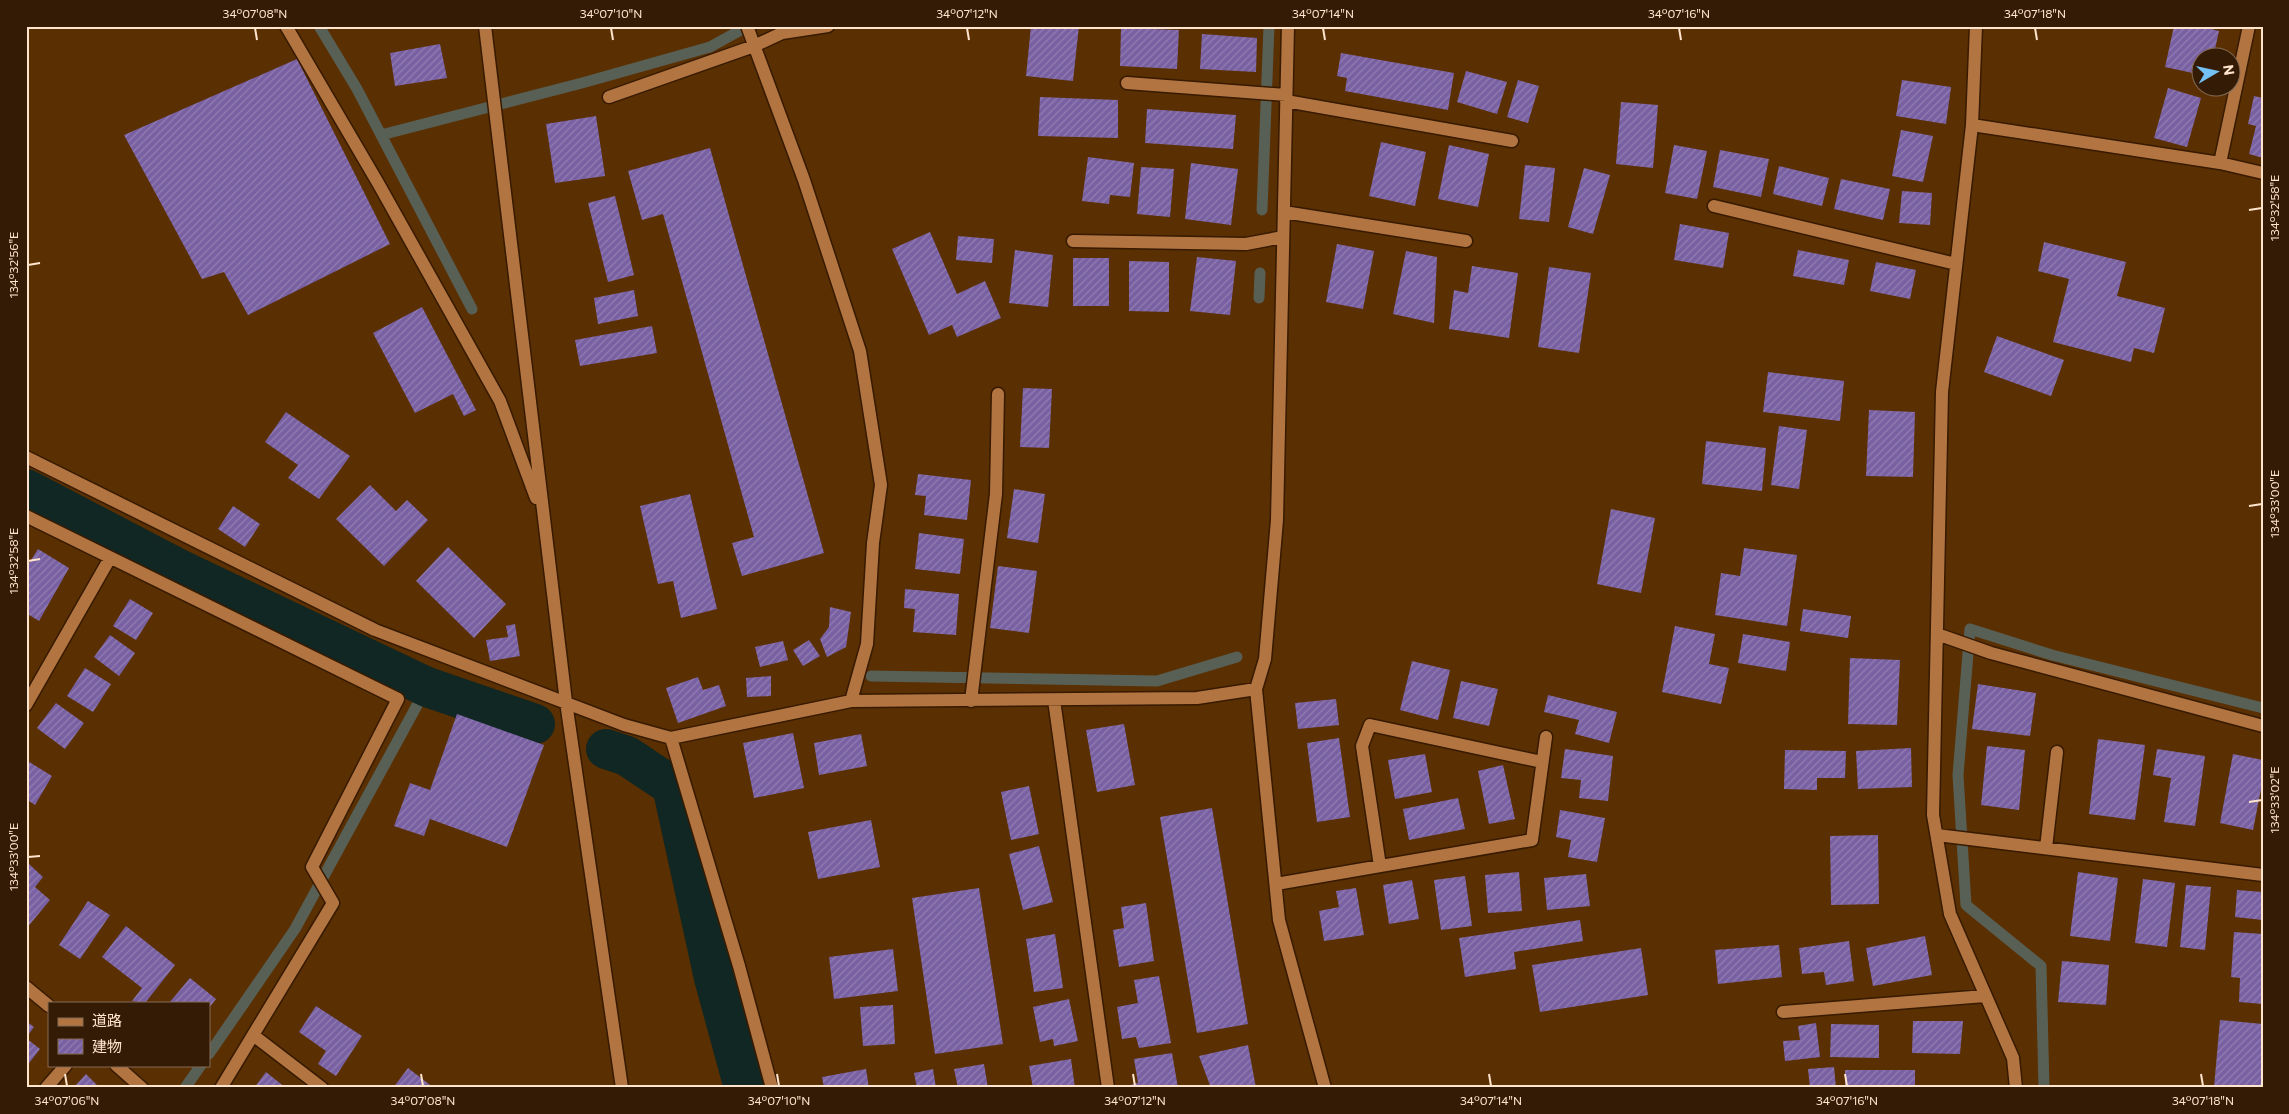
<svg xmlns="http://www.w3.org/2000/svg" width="2289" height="1114" viewBox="0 0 2289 1114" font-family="Commissioner,'Noto Sans JP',sans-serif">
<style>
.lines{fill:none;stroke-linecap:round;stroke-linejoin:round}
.stream{stroke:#586056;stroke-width:11}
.canal{stroke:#112723;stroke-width:40}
.building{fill:url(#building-hatch)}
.minor-casing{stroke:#371a00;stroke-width:15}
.minor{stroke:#b27541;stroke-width:12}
.ticks{fill:none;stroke:#ffe4ce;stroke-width:2}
.neatline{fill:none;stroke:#ffe4ce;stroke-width:2}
.ticks-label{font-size:12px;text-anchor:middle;fill:#ffe4ce}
</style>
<defs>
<pattern id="building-hatch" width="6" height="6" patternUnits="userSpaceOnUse" patternTransform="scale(1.25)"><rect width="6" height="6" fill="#7860a2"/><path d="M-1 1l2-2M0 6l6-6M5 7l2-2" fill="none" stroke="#937eb2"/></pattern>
</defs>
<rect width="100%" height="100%" fill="#5a2f01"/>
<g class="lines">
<path class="stream" d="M319 26 357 89 472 309
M381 135 582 83 710 47 748 26
M1262 210 1269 26
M1259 298 1260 273
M871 676 1157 681 1237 657
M209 1054 295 929 427 687
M185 1088 201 1065
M2044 1088 2041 966 1966 905 1958 775 1970 629 2052 655 2263 708"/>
<path class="canal" d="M26 489 177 568 427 687 535 724
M606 749 627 756 672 786 714 978 744 1088"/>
</g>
<path class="building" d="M1031 26H1079L1073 81 1026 76Z
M2174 26H2199L2219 31 2213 58H2202V75L2165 67Z
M1121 28 1179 30 1177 69 1120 66Z
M1202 34 1257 38 1256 72 1200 69Z
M440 44 447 78 395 86 390 53Z
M1341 53 1454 73 1448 110 1345 91 1347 78 1337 76Z
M297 59 390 244 248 315 224 272 202 279 124 135Z
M1466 71 1507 82 1497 114 1457 102Z
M1518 80 1539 86 1528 123 1507 117Z
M1902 80 1951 87 1946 124 1896 116Z
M2168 88 2201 98 2187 147 2154 138Z
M2254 96 2263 98V158L2249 154 2256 126 2248 124Z
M1040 97 1118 100V138L1038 136Z
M1621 102 1658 105 1653 168 1616 164Z
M1147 109 1236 115 1233 149 1145 143Z
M596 116 605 176 555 183 546 124Z
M1901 130 1933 136 1923 182 1892 176Z
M1381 142 1426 152 1415 206 1369 196Z
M1449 145 1489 154 1478 207 1438 199Z
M1674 145 1707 151 1697 199 1665 193Z
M710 148 824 553 742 576 732 543 754 537 663 214 642 220 628 171Z
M1720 150 1769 159 1761 197 1713 187Z
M1088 157 1134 163 1130 197 1110 195 1109 204 1082 201Z
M1191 163 1238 169 1231 225 1185 219Z
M1525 165 1555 168 1549 222 1519 219Z
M1779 166 1829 178 1822 206 1773 194Z
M1141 167 1174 169 1170 217 1137 214Z
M1584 168 1610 175 1593 234 1568 227Z
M1841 179 1890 189 1883 220 1834 209Z
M1902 191 1932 193 1930 225 1899 223Z
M615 196 634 275 608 282 588 203Z
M1680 224 1729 233 1723 268 1674 260Z
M930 232 957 294 985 281 1001 318 957 337 952 325 929 335 892 249Z
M958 236 994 239 992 263 956 260Z
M2044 242 2126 262 2117 296 2165 308 2154 353 2134 348 2131 362 2053 342 2069 279 2038 271Z
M1337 244 1374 251 1363 309 1326 302Z
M1015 250 1053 255 1048 307 1009 303Z
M1798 250 1849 260 1844 285 1793 276Z
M1406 251 1437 257 1434 323 1393 314Z
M1197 257 1236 261 1230 315 1190 311Z
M1073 258H1109V306H1073Z
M1129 261 1169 262V312L1129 311Z
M1876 262 1916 270 1910 299 1870 291Z
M1472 266 1518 273 1509 338 1449 329 1454 290 1468 293Z
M1549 267 1591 273 1579 353 1538 347Z
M634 290 638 316 598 324 594 298Z
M422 307 476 410 464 416 453 394 415 413 373 333Z
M652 326 657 353 580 366 575 340Z
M1997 336 2064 360 2051 396 1984 372Z
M1768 372 1844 381 1840 421 1763 412Z
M1023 388 1052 389 1049 448 1020 447Z
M1869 410 1915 412 1913 477 1866 476Z
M286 412 350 456 319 499 288 478 298 465 265 442Z
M1779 426 1807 430 1799 489 1771 485Z
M1706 441 1766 448 1762 491 1702 484Z
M918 474 971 480 967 520 924 515 926 496 915 495Z
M370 485 396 511 407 500 428 520 384 566 336 519Z
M1014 489 1045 494 1038 543 1007 538Z
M690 494 717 609 681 618 673 581 658 584 640 506Z
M233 506 260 524 245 547 218 529Z
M1611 509 1655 518 1641 593 1597 584Z
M919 533 964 539 960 574 915 569Z
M448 547 506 604 474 638 416 581Z
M1744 548 1797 555 1787 626 1715 615 1721 573 1740 576Z
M38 549 69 568 39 621 26 613V568Z
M998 566 1037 571 1029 633 990 628Z
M905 589 959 594 956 635 913 632 915 609 904 608Z
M130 599 153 613 136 640 113 626Z
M830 607 851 612 846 647 827 657 820 639 829 627Z
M1803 609 1851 616 1848 638 1800 631Z
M515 624 520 656 490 661 486 640 508 637 506 626Z
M1675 626 1715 634 1709 664 1729 668 1721 704 1662 692Z
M1743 634 1790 642 1786 671 1738 663Z
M110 635 135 653 119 676 94 657Z
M809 640 820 656 803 666 793 650Z
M783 641 788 660 760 667 755 647Z
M1850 658 1900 660 1897 725 1848 724Z
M1412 661 1450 670 1438 720 1400 710Z
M85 668 111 684 93 712 67 696Z
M771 676V696L747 697 746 678Z
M698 677 703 690 719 685 726 706 678 723 666 688Z
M1461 681 1498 689 1489 726 1453 718Z
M1978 684 2036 693 2030 736 1972 729Z
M1548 695 1617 712 1609 743 1575 734 1579 720 1544 712Z
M1336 699 1339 725 1298 729 1295 703Z
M56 703 84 723 65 749 37 728Z
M457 714 544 745 507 847 430 819 424 836 394 826 410 783 430 790Z
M1124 724 1135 785 1097 792 1086 730Z
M793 733 804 788 754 798 743 743Z
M861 734 867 766 819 775 814 743Z
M1339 738 1350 817 1317 822 1307 743Z
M2098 739 2145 745 2135 820 2089 814Z
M1987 746 2025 750 2019 810 1981 805Z
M1911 748 1912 787 1858 789 1856 751Z
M1565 749 1613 756 1608 801 1579 798 1581 780 1561 778Z
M2157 749 2205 756 2195 826 2164 822 2171 778 2153 775Z
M1785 750 1846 751 1845 778H1817V790L1784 789Z
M1425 754 1432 792 1395 799 1388 760Z
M2233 754 2263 760V779L2253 830 2220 823Z
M26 760 52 776 35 805 26 799Z
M1503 765 1515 819 1489 824 1478 771Z
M1029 786 1039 834 1011 840 1001 792Z
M1458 798 1465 829 1409 840 1403 809Z
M1212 808 1248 1024 1197 1033 1160 817Z
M1560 810 1605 818 1597 862 1568 857 1571 840 1556 837Z
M871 820 880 867 818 879 808 832Z
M1878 835 1879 904 1831 905 1830 836Z
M1039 846 1053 902 1023 910 1009 854Z
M29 864 43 877 35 887 50 900 26 929V866Z
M1519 872 1522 911 1488 913 1485 875Z
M2078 872 2118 878 2110 941 2070 936Z
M1586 874 1590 906 1547 910 1544 878Z
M1465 876 1472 926 1441 930 1434 880Z
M2143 879 2175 883 2167 947 2135 943Z
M1412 880 1419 919 1389 924 1383 885Z
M2186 885 2211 887 2205 950 2180 947Z
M979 888 1003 1044 935 1054 912 898Z
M1356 888 1364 935 1324 941 1319 911 1339 907 1336 891Z
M2237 890 2263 892V920L2235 917Z
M88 901 110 915 80 959 59 945Z
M1146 903 1154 961 1119 967 1113 930 1124 928 1121 907Z
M1580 920 1583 941 1514 952 1516 969 1465 977 1459 938Z
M126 926 175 965 145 1003 132 1001 142 988 102 957Z
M2234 932 2263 934V1004L2239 1002 2240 978 2231 977Z
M1055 934 1063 988 1034 992 1026 939Z
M1925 936 1932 975 1873 986 1866 948Z
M1849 941 1854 981 1826 985 1824 972 1802 974 1799 948Z
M1779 945 1782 977 1718 984 1715 950Z
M1641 948 1648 995 1540 1012 1532 965Z
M893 949 898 991 834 999 829 957Z
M2062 961 2109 965 2106 1005 2058 1002Z
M1159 976 1171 1043 1139 1048 1136 1037 1122 1039 1117 1007 1138 1003 1134 980Z
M190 978 216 999 209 1008V1003H169Z
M1069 999 1078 1041 1054 1046 1053 1039 1040 1042 1033 1007Z
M893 1005 895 1044 863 1046 860 1007Z
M316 1006 362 1036 336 1076 318 1064 326 1051 299 1032Z
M2220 1020 2263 1024V1088L2214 1087Z
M26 1021 34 1027 26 1038Z
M1913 1021H1963L1960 1054 1912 1053Z
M1816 1023 1820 1057 1785 1061 1783 1041 1800 1040 1798 1026Z
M1831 1024 1879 1025V1058L1830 1057Z
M26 1038 40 1049 26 1067Z
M1248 1045 1256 1088H1211L1199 1056Z
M1172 1053 1178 1088H1130V1085L1138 1083 1134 1059Z
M1071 1059 1075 1088H1033L1029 1066Z
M984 1064 988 1088H958L954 1069Z
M1834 1067 1836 1088H1810L1808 1069Z
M408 1068 434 1088H393Z
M866 1069 869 1088H824L822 1077Z
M933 1069 936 1088H917L914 1073Z
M1845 1070H1915V1088H1845Z
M266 1072 286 1088H254Z
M86 1074 100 1088H73Z"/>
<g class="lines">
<g class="minor-casing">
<path id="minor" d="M286 26 378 183 500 401 536 498
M485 26 566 702 622 1088
M747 26 804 180 860 351 881 485 873 543 867 644 851 701
M1288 26 1277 520 1265 659 1256 689 1279 920 1325 1088
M1976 26 1972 125 1942 392 1933 815 1950 914 2013 1058 2016 1088
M1127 83 1286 95
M609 97 754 46 782 33 828 26
M1286 101 1512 141
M1972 125 2220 163 2263 173
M2220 163 2249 26
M1714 206 1956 264
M1284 212 1466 241
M1073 241 1246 244 1283 237
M26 457 375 630 624 725 671 738 851 701 1197 698 1256 689
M26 516 398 699 312 867 333 903 221 1088
M1937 634 1991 653 2263 726
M1054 700 1108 1088
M971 701 996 494 998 394
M26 705 110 558
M671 738 739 966 772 1088
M1937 835 2263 875
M2046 848 2057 752
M1380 866 1362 746 1370 725 1542 762
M1276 884 1532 840 1546 737
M26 987 49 1006
M1783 1012 1985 996
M253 1035 322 1088
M116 1065 142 1088
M46 1088 66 1065"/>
</g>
<use href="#minor" class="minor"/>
</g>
<path class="ticks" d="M255 28 257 40M611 28 613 40M967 28 969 40M1323 28 1325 40M1679 28 1681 40M2035 28 2037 40M2249 210 2262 208M28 265 40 263M2249 506 2262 504M28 561 40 559M2249 802 2262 800M28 857 40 856M65 1074 67 1086M421 1074 423 1086M777 1074 779 1086M1133 1074 1135 1086M1489 1074 1491 1086M1845 1074 1847 1086M2201 1074 2203 1086"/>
<rect width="2289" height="1114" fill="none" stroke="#341b05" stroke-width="55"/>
<rect x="48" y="1002" width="162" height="65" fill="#341b05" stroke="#856b55"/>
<rect x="58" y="1018" width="25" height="8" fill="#b27541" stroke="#856b55"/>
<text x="92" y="1026" font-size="15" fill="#ffe4ce">道路</text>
<rect x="58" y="1039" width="25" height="15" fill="url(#building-hatch)" stroke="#856b55"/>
<text x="92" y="1052" font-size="15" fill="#ffe4ce">建物</text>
<g transform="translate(2216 72) rotate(81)"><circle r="24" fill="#341b05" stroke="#856b55"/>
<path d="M0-4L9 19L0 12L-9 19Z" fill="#73c1f5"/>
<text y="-8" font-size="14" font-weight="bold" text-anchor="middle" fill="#ffe4ce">N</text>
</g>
<rect x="28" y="28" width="2234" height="1058" class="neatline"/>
<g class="ticks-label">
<text x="255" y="18">34°07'08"N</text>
<text x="611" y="18">34°07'10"N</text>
<text x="967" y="18">34°07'12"N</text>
<text x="1323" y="18">34°07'14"N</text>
<text x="1679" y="18">34°07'16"N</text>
<text x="2035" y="18">34°07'18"N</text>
<text transform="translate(2275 208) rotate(-90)" y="4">134°32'58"E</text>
<text transform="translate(14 265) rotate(-90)" y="4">134°32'56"E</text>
<text transform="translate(2275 504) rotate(-90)" y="4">134°33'00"E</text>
<text transform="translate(14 561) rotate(-90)" y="4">134°32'58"E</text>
<text transform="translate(2275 800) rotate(-90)" y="4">134°33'02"E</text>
<text transform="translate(14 857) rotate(-90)" y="4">134°33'00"E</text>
<text x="67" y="1105">34°07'06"N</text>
<text x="423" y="1105">34°07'08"N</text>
<text x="779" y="1105">34°07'10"N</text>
<text x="1135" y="1105">34°07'12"N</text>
<text x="1491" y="1105">34°07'14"N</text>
<text x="1847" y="1105">34°07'16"N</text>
<text x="2203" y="1105">34°07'18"N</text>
</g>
</svg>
